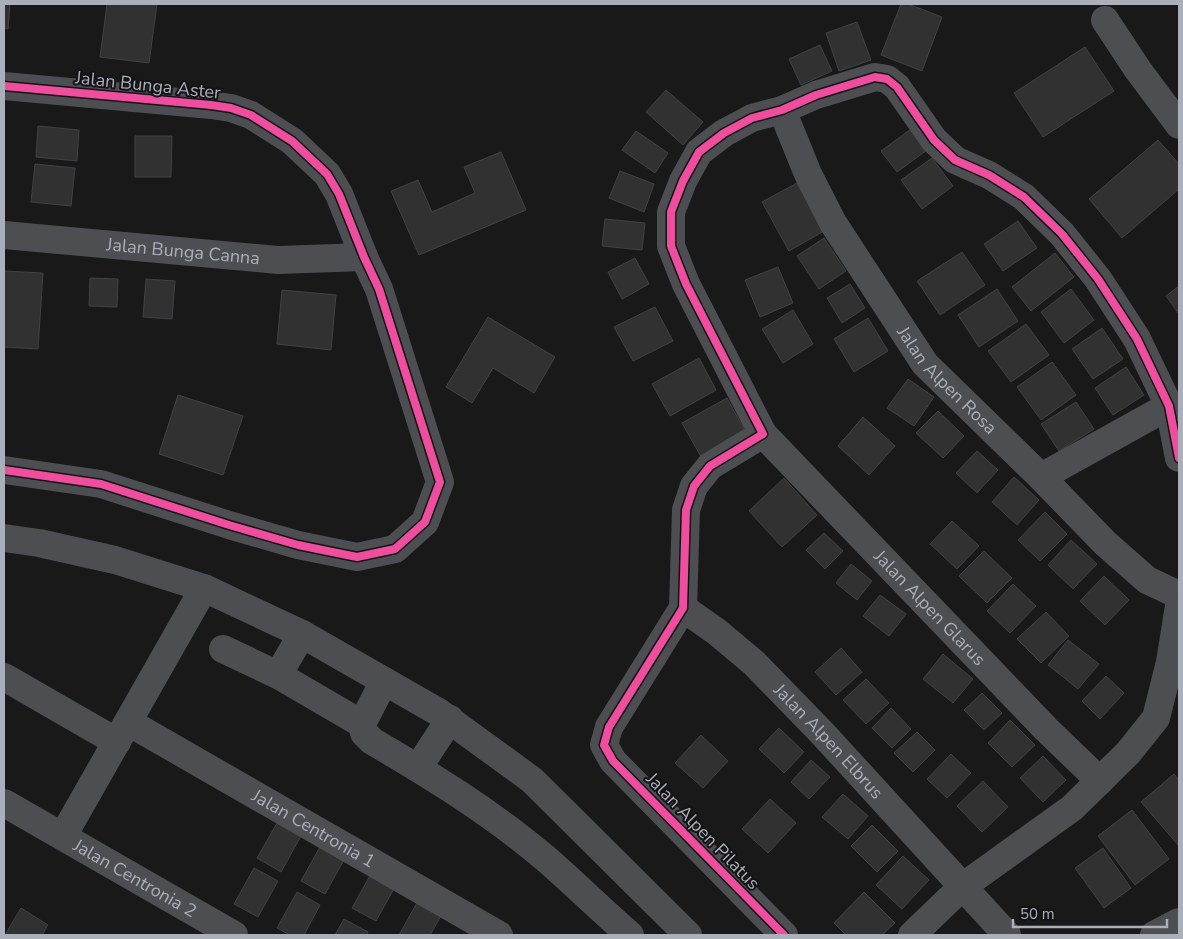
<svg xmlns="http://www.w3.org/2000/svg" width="1183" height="939" viewBox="0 0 1183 939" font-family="'Nunito Sans',sans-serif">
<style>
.building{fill:#313131;stroke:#414245}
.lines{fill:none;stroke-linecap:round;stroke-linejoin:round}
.minor{stroke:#4d4e52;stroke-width:28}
.cycleway-casing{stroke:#131315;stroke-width:11}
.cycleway{stroke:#ef4d9e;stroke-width:8}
.labels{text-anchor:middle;stroke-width:4;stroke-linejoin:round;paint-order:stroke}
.street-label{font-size:18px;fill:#abafba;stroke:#131315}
</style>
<rect width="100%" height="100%" fill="#191919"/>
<path class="building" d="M4 4H10L8 29 4 28Z
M107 4H157L149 63 100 57Z
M901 4H908L942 17 922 71 881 55Z
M857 22 871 60 839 71 826 33Z
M820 45 832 71 801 85 789 59Z
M1085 47 1114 91 1043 137 1014 93Z
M666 90 703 122 683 145 646 112Z
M38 126 79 130 77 161 36 157Z
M911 129 927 150 897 172 881 151Z
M636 131 668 153 655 173 622 150Z
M135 136H172L171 177H135Z
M1158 140 1179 164V189L1122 238 1089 199Z
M501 152 526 210 419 255 391 191 418 180 432 212 475 193 464 167Z
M932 158 953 186 922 209 901 180Z
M35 164 75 168 71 206 31 202Z
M620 171 654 184 644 212 609 198Z
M797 183 824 231 789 251 762 202Z
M605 219 645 223 642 250 602 246Z
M1018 221 1037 248 1003 271 984 244Z
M824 238 846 271 819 289 797 256Z
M962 252 985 285 940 315 917 281Z
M1055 253 1074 277 1031 311 1012 287Z
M635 258 649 284 622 299 608 272Z
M778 267 793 303 760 317 745 280Z
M4 271 43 273 38 349 4 347Z
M90 278 118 279 117 307 89 306Z
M146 279 175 281 172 319 143 317Z
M850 284 865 308 842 323 827 298Z
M1179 286V314L1166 296Z
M997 289 1018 321 979 347 958 315Z
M1071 289 1094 320 1064 343 1041 312Z
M282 290 336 295 331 350 277 344Z
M655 307 673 341 633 361 614 327Z
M793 310 813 344 783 363 762 329Z
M488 317 555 357 534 393 493 368 472 403 446 387Z
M868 318 888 351 854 372 834 339Z
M1026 324 1049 355 1011 382 988 351Z
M1102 328 1123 359 1093 379 1072 349Z
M699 358 716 390 670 416 652 384Z
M1052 362 1076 395 1041 420 1017 387Z
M1126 367 1144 395 1113 415 1095 388Z
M908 379 934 397 914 426 887 408Z
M178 395 243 416 223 475 159 454Z
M727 398 749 438 704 462 682 423Z
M1076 402 1094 429 1059 451 1041 424Z
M938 411 964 436 943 458 916 433Z
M863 417 895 446 869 475 838 446Z
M977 451 998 470 977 493 956 473Z
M1014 477 1039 500 1017 525 992 502Z
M784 478 817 515 782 547 749 511Z
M1045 512 1067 534 1040 561 1018 540Z
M952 521 979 546 957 569 930 544Z
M824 533 843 551 825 569 806 550Z
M1071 540 1097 564 1073 589 1048 565Z
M984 551 1012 578 987 603 959 576Z
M851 564 872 581 857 600 836 583Z
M1104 576 1129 600 1105 625 1080 601Z
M1013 584 1036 606 1010 633 987 611Z
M880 595 906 614 889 636 863 616Z
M1046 612 1069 636 1041 663 1017 639Z
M1068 640 1099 664 1078 689 1048 665Z
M841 648 862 672 836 695 815 672Z
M943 654 973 679 953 703 923 679Z
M1106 676 1124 693 1100 719 1082 701Z
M866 679 889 703 866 724 843 700Z
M982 693 1002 713 984 730 964 710Z
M891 708 911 729 892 748 872 728Z
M1010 720 1035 745 1012 767 988 743Z
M779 728 804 752 784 773 759 749Z
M917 732 935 750 913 772 894 753Z
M701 735 728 761 703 788 675 763Z
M951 754 971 773 947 798 927 779Z
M1043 756 1066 780 1043 802 1020 778Z
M811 760 830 777 809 799 791 782Z
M1174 774 1179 780V846L1141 802Z
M983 781 1008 807 982 832 957 806Z
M843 794 868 816 848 839 822 817Z
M770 799 796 823 768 853 742 829Z
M1132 810 1169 859 1135 885 1098 836Z
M277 823 301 836 281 872 257 858Z
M872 825 898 851 877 872 851 846Z
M321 845 345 858 325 894 301 881Z
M1103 848 1131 888 1104 908 1075 868Z
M903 856 929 880 902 909 876 885Z
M254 868 278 881 258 917 234 904Z
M372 872 396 885 376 921 352 908Z
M297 892 320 905 304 935H290L277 928Z
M864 892 895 923 882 935H846L834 923Z
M418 901 442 914 430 935H399Z
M21 908 48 925 42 935H5Z
M344 919 368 932 367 935H335Z"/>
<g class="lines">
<g class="minor">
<path d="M1105 20 1138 70 1179 125"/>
<path d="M4 86 211 105 231 108 251 115 292 141 327 174 339 194 364 257 379 289 440 482 425 522 395 549 357 557 298 545 229 525 101 484 4 470"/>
<path id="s1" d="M782 110 808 174 833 223 925 364 1041 477 1105 543 1147 580 1179 595"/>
<path id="s2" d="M4 235 278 260 364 257"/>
<path id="s3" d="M763 434 1046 729 1100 781"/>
<path d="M1041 477 1169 406"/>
<path d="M4 538 39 543 115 560 204 588 302 634 440 713 532 780 688 935"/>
<path id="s4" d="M683 608 717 632 754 663 823 734 1007 935"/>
<path d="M223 649 278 675 362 724"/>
<path d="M278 675 302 634"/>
<path d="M4 677 117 742"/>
<path d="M384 681 362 724 364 733 372 741C432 776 492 813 545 858 574 883 601 910 630 935"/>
<path id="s5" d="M128 722 499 935"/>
<path d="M418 768 450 719"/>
<path id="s6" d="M4 803 234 935"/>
<path d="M63 836 204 588"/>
<path d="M784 935 613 761 604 745 609 727 683 608 686 510 694 486 710 466 763 434 686 284 671 246V212L683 181 699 152 724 133 752 118 782 110 816 95 875 77 887 79 897 87 934 140 955 160 989 175 1024 197 1062 234 1098 279 1137 339 1169 406 1179 458"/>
<path d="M912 935 962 887 1072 808 1128 753 1156 718 1170 662 1179 606"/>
<path d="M1154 935 1179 922"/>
</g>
<g class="cycleway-casing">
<path id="cycleway" d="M4 86 211 105 231 108 251 115 292 141 327 174 339 194 364 257 379 289 440 482 425 522 395 549 357 557 298 545 229 525 101 484 4 470
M784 935 613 761 604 745 609 727 683 608 686 510 694 486 710 466 763 434 686 284 671 246V212L683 181 699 152 724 133 752 118 782 110 816 95 875 77 887 79 897 87 934 140 955 160 989 175 1024 197 1062 234 1098 279 1137 339 1169 406 1179 458"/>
</g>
<use href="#cycleway" class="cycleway"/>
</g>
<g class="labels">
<g class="street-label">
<text transform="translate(148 85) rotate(6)" y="6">Jalan Bunga Aster</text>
<text dy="6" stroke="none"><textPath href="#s2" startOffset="180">Jalan Bunga Canna</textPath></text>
<text dy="6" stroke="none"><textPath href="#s1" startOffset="319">Jalan Alpen Rosa</textPath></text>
<text dy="6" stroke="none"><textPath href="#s3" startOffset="241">Jalan Alpen Glarus</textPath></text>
<text dy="6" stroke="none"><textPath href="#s4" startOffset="198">Jalan Alpen Elbrus</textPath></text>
<text dy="6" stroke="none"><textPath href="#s5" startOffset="214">Jalan Centronia 1</textPath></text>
<text transform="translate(703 831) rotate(46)" y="6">Jalan Alpen Pilatus</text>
<text dy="6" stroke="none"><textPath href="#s6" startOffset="151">Jalan Centronia 2</textPath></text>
</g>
</g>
<rect width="1183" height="939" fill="none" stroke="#abafba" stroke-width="10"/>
<path d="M1013 919v8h154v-8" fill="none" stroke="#abafba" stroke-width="2.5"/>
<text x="1020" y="919" font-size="15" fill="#abafba" stroke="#131315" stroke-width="4" paint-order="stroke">50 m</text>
</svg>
